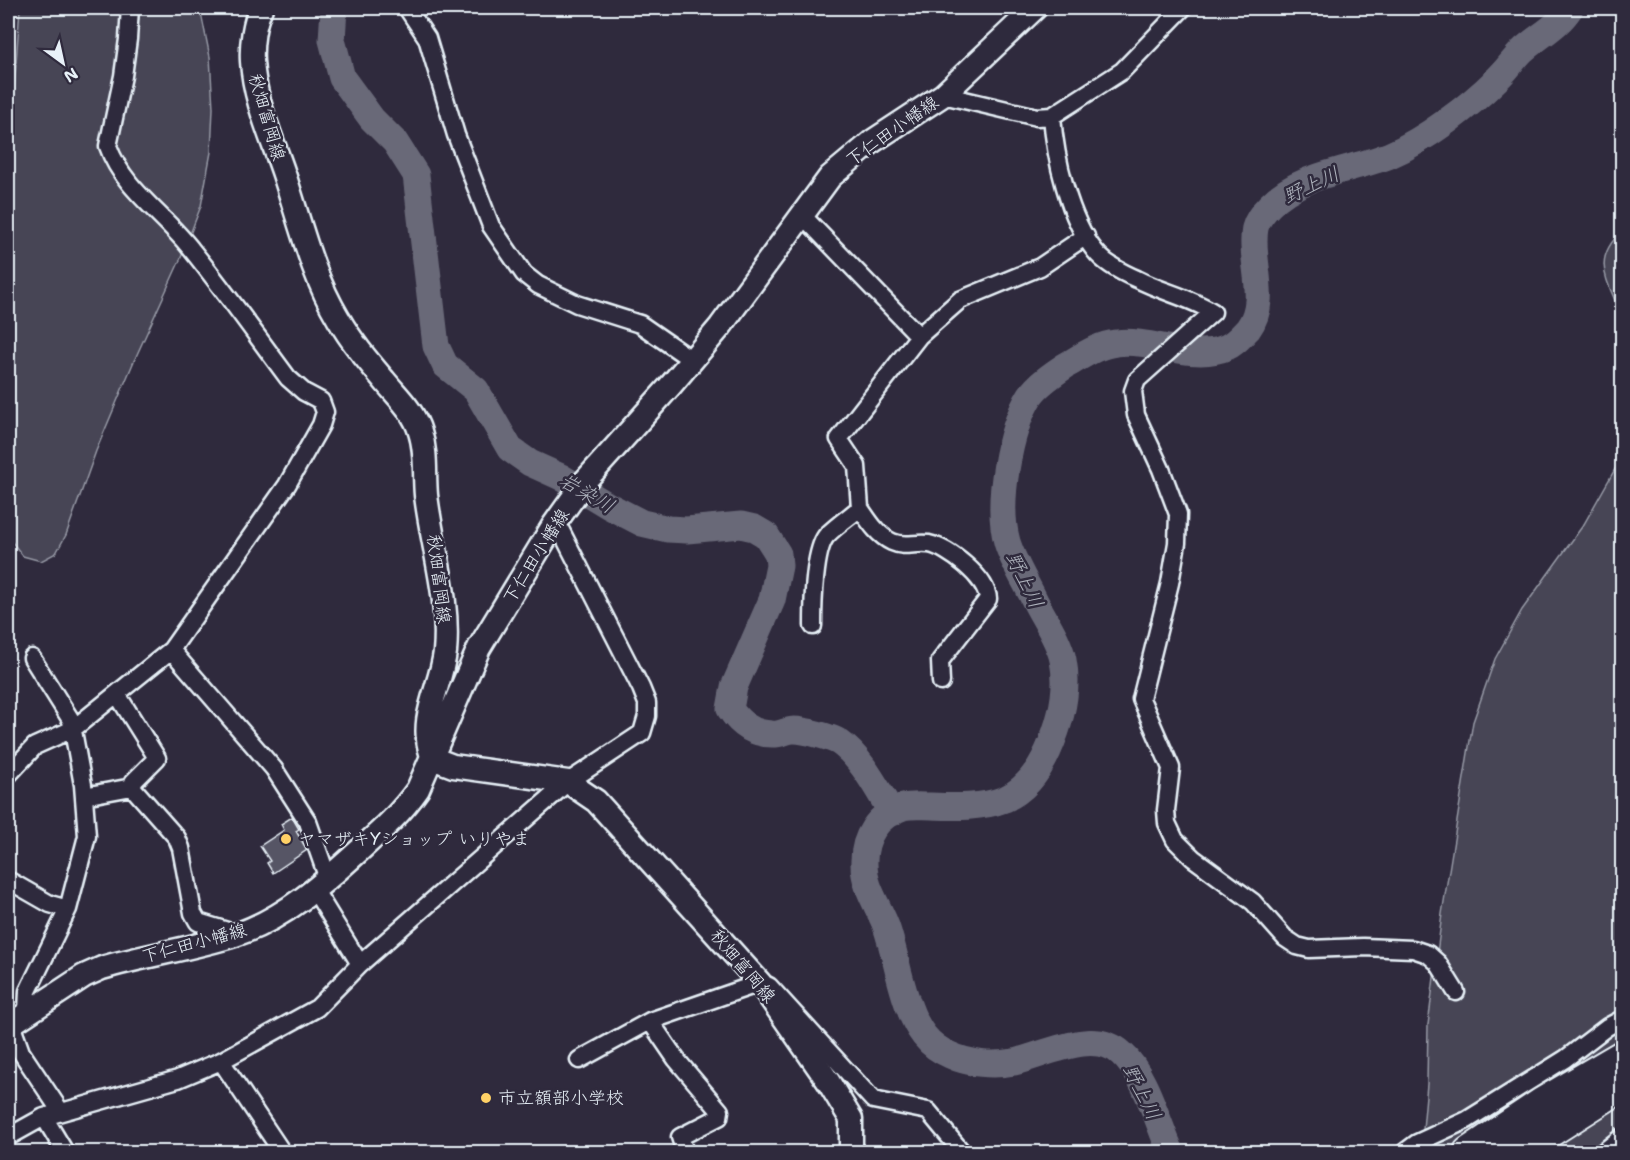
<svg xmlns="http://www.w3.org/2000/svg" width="1630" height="1160" viewBox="0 0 1630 1160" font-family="'Shantell Sans','Klee One',sans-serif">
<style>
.green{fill:#464455;stroke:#979aa6;stroke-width:1.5}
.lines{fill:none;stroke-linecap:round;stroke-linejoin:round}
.river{stroke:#696978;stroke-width:27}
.building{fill:#575565;stroke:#e8f1f8;stroke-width:1.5}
.minor-casing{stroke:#e8f1f8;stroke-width:21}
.secondary-casing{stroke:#e8f1f8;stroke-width:27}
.motorway-casing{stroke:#e8f1f8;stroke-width:34}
.minor{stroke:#2f2a3d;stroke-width:16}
.secondary{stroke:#2f2a3d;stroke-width:22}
.motorway{stroke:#2f2a3d;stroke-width:30}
.poi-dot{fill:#ffd166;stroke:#2f2a3d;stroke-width:2}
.labels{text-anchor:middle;stroke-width:5;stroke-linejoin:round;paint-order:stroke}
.street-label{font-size:18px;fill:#e8f1f8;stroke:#2f2a3d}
.poi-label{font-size:18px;fill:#e8f1f8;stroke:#2f2a3d;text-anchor:start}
.water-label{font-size:20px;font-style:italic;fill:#afb4be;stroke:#2f2a3d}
</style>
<rect width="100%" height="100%" fill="#2f2a3d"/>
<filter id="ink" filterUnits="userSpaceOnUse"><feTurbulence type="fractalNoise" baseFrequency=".0167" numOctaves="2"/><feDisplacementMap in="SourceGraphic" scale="12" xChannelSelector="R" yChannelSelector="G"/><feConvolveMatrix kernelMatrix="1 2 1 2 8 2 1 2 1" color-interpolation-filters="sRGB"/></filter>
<g filter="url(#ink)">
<path class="green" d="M20 8H200L210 57 213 108 211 152 201 206 180 260 134 361 96 451 66 535 56 553 41 561 23 556 8 537V173Z
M1622 231V319C1611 283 1588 263 1622 231Z
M1622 450V1152H1421L1427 1084 1428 1025 1442 914 1473 722 1495 659 1522 610 1584 524 1619 462Z"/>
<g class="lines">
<path class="river" d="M334 8 332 40 342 78 372 119 395 142 416 175 436 346 445 365 476 390 510 449 530 463 561 477 609 506 642 523 668 529 687 530 741 525 754 528 766 535 778 554 779 566 772 600 734 687 730 709C740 724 753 734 772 734 779 735 787 730 794 730 804 730 831 737 839 742 862 758 877 789 892 813
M1171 1152C1157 1122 1146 1075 1121 1053 1093 1028 1045 1055 1014 1062 993 1066 969 1064 950 1055 928 1046 917 1029 909 1007 899 981 895 952 886 926 878 905 864 887 864 864 863 838 877 815 903 807 911 805 922 806 931 806 955 807 982 808 1005 799 1025 790 1039 771 1048 751 1060 724 1069 690 1063 660 1059 640 1044 619 1035 601 1026 582 1013 562 1007 542 996 503 1009 430 1030 396 1038 384 1053 374 1065 366 1081 357 1097 345 1116 343 1152 338 1193 362 1227 347 1236 343 1241 336 1248 329 1270 300 1249 261 1255 228 1257 220 1264 211 1270 205 1301 173 1351 171 1390 155 1425 140 1470 106 1497 79 1506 71 1513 60 1522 51 1538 36 1558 27 1570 8"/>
</g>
<path class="building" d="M292 817 299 829 296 831 307 850 273 873 267 863 270 861 260 846 284 830 281 824Z"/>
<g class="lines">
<g class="minor-casing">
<path id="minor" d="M407 8 427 38 456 135 491 226 524 274 538 285 577 304 640 324 692 360
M943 95 1037 117 1052 116 1122 71 1183 8
M1052 116C1055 157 1069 219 1095 251 1104 263 1123 273 1137 279 1162 292 1189 297 1213 312L1137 380 1133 391 1136 415 1161 469 1178 514 1177 543 1170 583 1141 699 1171 768 1166 810 1167 823 1175 840 1193 858 1253 902 1285 938 1297 946 1309 949 1363 947 1413 949 1428 954 1438 963 1456 992
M801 214 919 336 839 439 857 466 860 508C849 517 837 525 827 535 814 549 813 605 813 626
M919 336 960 300 1040 267 1086 236
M860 508C869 521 877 535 892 542 905 548 915 542 929 544 949 548 987 578 988 599L940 661 941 682
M171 650 274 769 308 822 328 879
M117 694 157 758 133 782 132 787 177 838 181 848 193 913 198 922 237 934
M8 775 35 746 73 729 171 650 287 485 321 425 325 412 321 401 304 392 288 378C256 335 225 291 191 249 164 214 123 189 108 146L123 76 128 39 130 8
M84 796 132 787
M8 880 50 904 68 909
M314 889 360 964
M27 1012 28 991 68 909 87 836 83 785 71 720 32 658
M650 1021 676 1059 720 1111 719 1117 680 1137 685 1152
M11 1024 21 1052 61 1112
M579 1060 650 1021 760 983 769 986 873 1100 928 1111 962 1152
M221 1061 282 1152
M44 1117 65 1152
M8 1137 44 1117 178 1079 221 1061 317 1008 360 964 568 782 642 733 647 716V703L641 688 561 531 553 526
M1405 1152 1417 1143 1467 1120 1565 1059 1607 1027 1622 1019
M1603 1152 1622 1137"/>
</g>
<g class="secondary-casing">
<path id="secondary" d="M261 8C254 23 251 44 252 61 254 99 272 138 284 174 300 222 312 275 338 318 351 341 367 360 384 380 397 396 414 411 420 432 427 453 424 474 426 495 432 547 450 598 445 652 441 687 419 717 431 753
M432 758 453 766 568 782 596 801 760 983 828 1081 851 1119V1152
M8 1026 84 976 102 968C146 955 191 949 235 935 284 919 324 883 362 848 382 830 402 812 418 789L479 648 553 526 585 481 671 385 720 327 830 177 873 141 943 95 1035 8"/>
</g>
<g class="motorway-casing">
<path id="motorway" d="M1469 1152 1542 1103 1622 1056
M1518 1152 1622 1086"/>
</g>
<use href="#minor" class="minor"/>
<use href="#secondary" class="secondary"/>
<use href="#motorway" class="motorway"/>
</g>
</g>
<g class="poi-dot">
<circle cx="286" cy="839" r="6"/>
<circle cx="486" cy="1098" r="6"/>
</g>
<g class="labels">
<g class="street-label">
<text transform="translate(267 117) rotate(74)" y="6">秋畑富岡線</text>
<text transform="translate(892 131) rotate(-35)" y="6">下仁田小幡線</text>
<text transform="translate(536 556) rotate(-58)" y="6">下仁田小幡線</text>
<text transform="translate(439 579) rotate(83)" y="6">秋畑富岡線</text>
<text transform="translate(194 943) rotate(-15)" y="6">下仁田小幡線</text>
<text transform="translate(743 966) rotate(50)" y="6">秋畑富岡線</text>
</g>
<g class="poi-label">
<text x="298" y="845">ヤマザキYショップ いりやま</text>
<text x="498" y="1104">市立額部小学校</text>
</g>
<g class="water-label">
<text transform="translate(1311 185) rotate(-25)" y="7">野上川</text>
<text transform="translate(587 493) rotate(30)" y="7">岩染川</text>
<text transform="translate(1025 580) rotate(64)" y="7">野上川</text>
<text transform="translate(1142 1092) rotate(63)" y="7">野上川</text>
</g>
</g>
<rect width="1630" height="1160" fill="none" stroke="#2f2a3d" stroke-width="30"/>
<rect x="15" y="15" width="1600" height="1130" fill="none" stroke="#e8f1f8" stroke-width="2" filter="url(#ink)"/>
<g transform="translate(63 63) rotate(147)" stroke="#2f2a3d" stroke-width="4.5" paint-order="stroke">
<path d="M0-4.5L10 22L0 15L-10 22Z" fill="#e8f1f8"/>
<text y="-9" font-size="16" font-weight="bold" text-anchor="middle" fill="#e8f1f8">N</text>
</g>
</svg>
